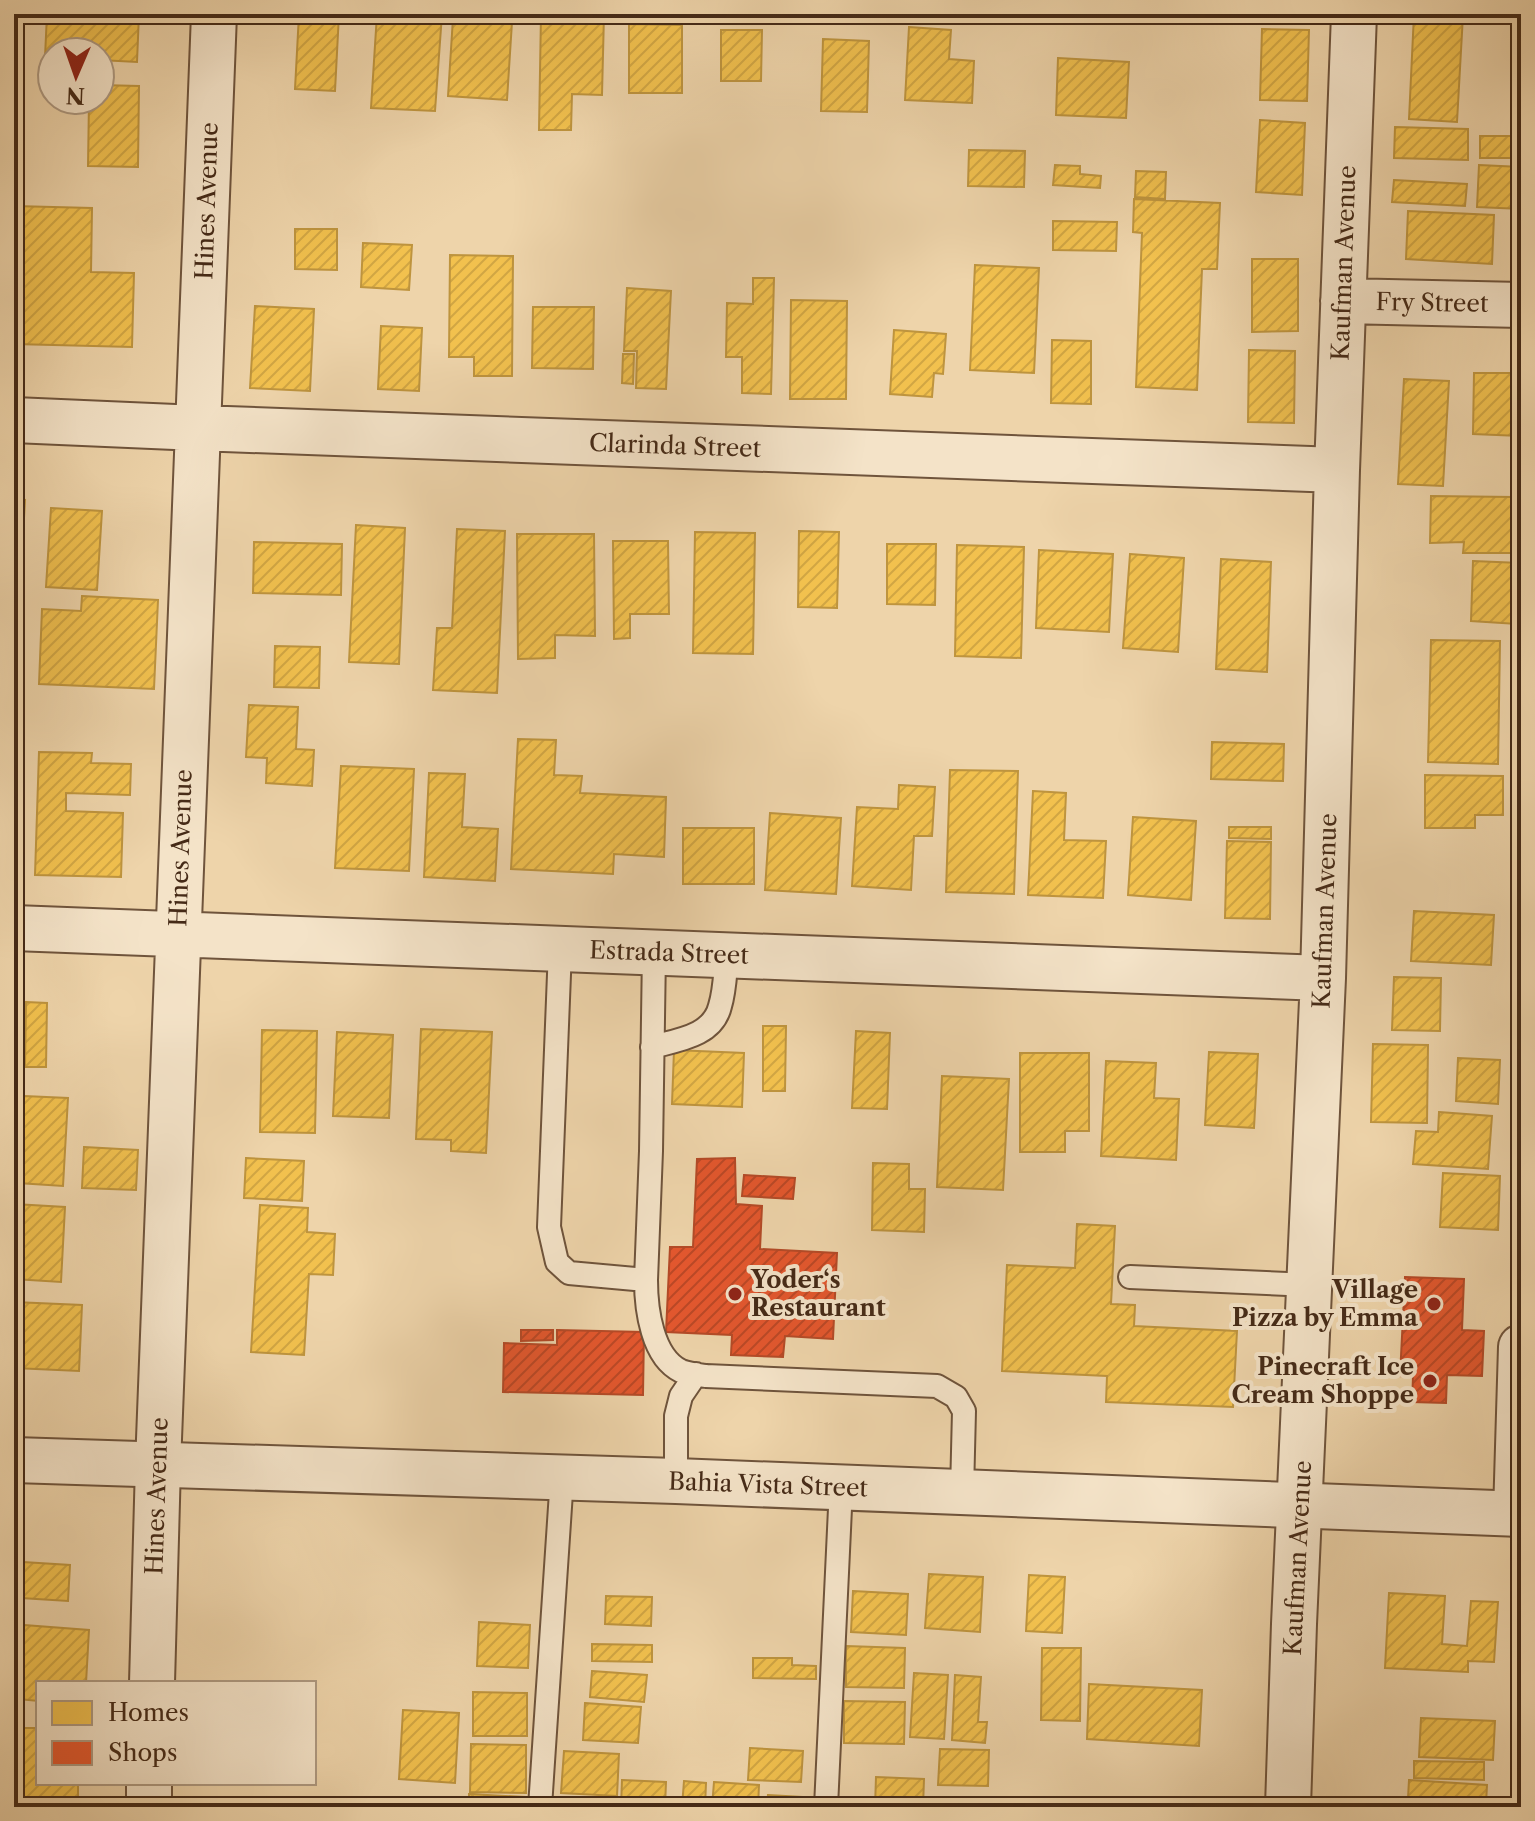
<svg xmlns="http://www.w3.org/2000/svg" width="1535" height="1821" viewBox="0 0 1535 1821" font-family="'Libre Caslon Text',serif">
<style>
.homes{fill:url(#homes-hatch);stroke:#be943e;stroke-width:2}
.shops{fill:url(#shops-hatch);stroke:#b44a27;stroke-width:2}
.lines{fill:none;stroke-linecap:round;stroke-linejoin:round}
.service-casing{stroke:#6f543c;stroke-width:26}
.minor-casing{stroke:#6f543c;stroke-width:48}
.tertiary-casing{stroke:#6f543c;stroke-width:48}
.service{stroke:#f4e3c8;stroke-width:22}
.minor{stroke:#f4e3c8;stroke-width:44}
.tertiary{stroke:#f4e3c8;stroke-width:44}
.poi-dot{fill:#8f2418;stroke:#f4e3c8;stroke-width:3}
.labels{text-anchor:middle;stroke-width:8;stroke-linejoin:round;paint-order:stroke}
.street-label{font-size:24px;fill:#452a17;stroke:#f4e3c8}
.poi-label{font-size:24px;font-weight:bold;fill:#452a17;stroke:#f4e3c8;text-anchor:end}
</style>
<defs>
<pattern id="homes-hatch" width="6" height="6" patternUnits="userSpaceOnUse" patternTransform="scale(2)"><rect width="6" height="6" fill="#f2c14e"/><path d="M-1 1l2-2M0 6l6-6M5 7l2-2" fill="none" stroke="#d1a643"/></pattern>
<pattern id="shops-hatch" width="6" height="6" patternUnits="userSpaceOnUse" patternTransform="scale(2)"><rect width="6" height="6" fill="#e4572e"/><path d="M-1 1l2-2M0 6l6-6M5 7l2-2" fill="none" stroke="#bb4826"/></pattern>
</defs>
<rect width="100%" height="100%" fill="#eed4aa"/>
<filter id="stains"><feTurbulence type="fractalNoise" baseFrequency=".0025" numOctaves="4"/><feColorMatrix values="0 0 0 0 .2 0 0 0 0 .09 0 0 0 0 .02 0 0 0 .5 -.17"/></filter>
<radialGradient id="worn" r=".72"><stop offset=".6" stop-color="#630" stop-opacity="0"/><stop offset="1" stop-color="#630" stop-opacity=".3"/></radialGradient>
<path class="homes" d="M14 14H21L18 53H14Z
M47 14H139L137 62 100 60V52H52V57H45Z
M299 14H339L335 91 295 89Z
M377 14H442L435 111 371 108Z
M541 14H604L602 95 572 94 571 130H539Z
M1414 14 1463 15 1457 122 1409 119Z
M453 18 512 22 507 100 448 96Z
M629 24 682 25V93H629Z
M909 27 951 30 949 59 974 61 972 103 905 100Z
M1262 29 1309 30 1307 101 1260 100Z
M721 30H762L761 81H721Z
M823 39 869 41 867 112 821 111Z
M1518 51H1521V122H1515Z
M1058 58 1129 62 1126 118 1056 115Z
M100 85 139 86 138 167 88 166 89 100H100Z
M1260 120 1305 123 1302 195 1256 192Z
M1395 127 1468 129V160L1394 158Z
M1480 136H1521V158H1480Z
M969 150 1025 151 1024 187 968 186Z
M1055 165 1080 166V174L1101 176 1100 188 1053 185Z
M1479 165 1521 167V209L1477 207Z
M1136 171 1166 172 1165 199 1135 197Z
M1394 180 1467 184 1465 206 1392 202Z
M1134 199 1220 203 1217 269H1202L1197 390 1136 387 1142 233 1133 232Z
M14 206 92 208 91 272 134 273 132 347 14 344Z
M1408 211 1494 215 1492 264 1406 259Z
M1053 221 1117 222 1116 251 1053 250Z
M295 229H337V270L295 269Z
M363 243 412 245 409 290 361 287Z
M450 255 513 256 512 376H474V357H449Z
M1252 259H1298V331L1252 332Z
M975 265 1039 268 1034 373 970 370Z
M753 278H774L771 394 742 393V357H726L727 303 753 304Z
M627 288 671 291 666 389 636 388 637 351H624Z
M791 300 847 301 846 399H790Z
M255 306 314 309 310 391 250 388Z
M533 307H594L593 369 532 368Z
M381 326 422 328 419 391 378 389Z
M894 330 946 334 943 374 934 373 932 397 890 394Z
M1052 340 1091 341V404L1051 403Z
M1249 350 1295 351 1294 423 1248 422Z
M623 354H634L633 384 622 383Z
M1474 373H1521L1520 436 1473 434Z
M1404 379 1449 381 1443 486 1398 484Z
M1431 496 1513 497 1512 553H1463L1464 542 1430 543Z
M14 499 25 500 22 554 14 553Z
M51 508 102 511 97 590 46 587Z
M356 525 405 528 399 664 349 662Z
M457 529 505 531 497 693 433 690 437 628H452Z
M799 531 839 532 837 608 798 607Z
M695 532 755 533 753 654 693 653Z
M517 534H594L595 636 555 635V658L518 659Z
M613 541H668L669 614H630V638L614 639Z
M254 542 342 544 341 595 253 593Z
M887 544H936L935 605 887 604Z
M957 545 1024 547 1021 658 955 656Z
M1039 550 1113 554 1109 632 1036 628Z
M1130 554 1184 558 1178 652 1123 648Z
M1221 559 1271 562 1267 672 1216 669Z
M1473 561 1520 563 1517 624 1471 621Z
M82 596 158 600 154 689 39 684 42 609 81 611Z
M1431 640 1500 641 1498 764 1428 762Z
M275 646 320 647 319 688 274 687Z
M249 705 298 707 296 749 314 750 312 786 266 783 267 758 246 757Z
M518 739 556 740 554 775 582 776 580 793 666 797 664 857 614 854 613 874 511 869Z
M1212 742 1284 744 1283 781 1211 779Z
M39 752 92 753 91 763 131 764 130 795 66 793V811L123 813 121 877 35 875Z
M341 766 414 769 409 871 335 868Z
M950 770 1018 771 1014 894 946 892Z
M429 773 465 774 462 827 498 829 495 881 424 877Z
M1425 775 1503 776V815H1475V828H1425Z
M899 785 935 787 932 836H914L911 890 852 886 857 807 898 809Z
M1033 791 1066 793 1064 840 1106 841 1103 898 1028 895Z
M14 793H21L20 864H14Z
M770 813 841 818 836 894 765 890Z
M1133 817 1196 821 1191 900 1128 895Z
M1229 827H1271V839L1229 838Z
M683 828H754V884H683Z
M1227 841 1271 842 1270 919 1225 918Z
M1414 911 1494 915 1491 965 1411 961Z
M1394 977 1441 978 1440 1031 1392 1030Z
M26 1002 47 1003 46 1067H25Z
M763 1026H786L785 1091H763Z
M421 1029 492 1032 486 1153 451 1151V1140L416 1139Z
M262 1030 317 1031 315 1133 260 1132Z
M856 1031 890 1033 887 1109 852 1108Z
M337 1032 393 1035 389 1118 333 1116Z
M1373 1044 1428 1045 1427 1123 1371 1122Z
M674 1050 744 1053 742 1107 672 1104Z
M1209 1052 1258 1054 1254 1128 1205 1125Z
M1020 1053H1089V1131H1065V1152H1020Z
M1458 1058 1500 1060 1498 1104 1456 1101Z
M1106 1061 1156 1063 1154 1098 1179 1099 1176 1160 1101 1156Z
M942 1076 1009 1079 1003 1190 937 1187Z
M24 1096 68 1098 63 1186 18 1183Z
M1439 1112 1492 1116 1488 1169 1413 1164 1416 1131 1438 1132Z
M84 1147 138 1150 136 1190 82 1188Z
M246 1158 304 1161 302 1201 244 1198Z
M873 1163 909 1164V1189H925L924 1232 872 1230Z
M1443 1173 1500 1176 1498 1230 1440 1227Z
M14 1204 65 1207 61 1282 14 1279Z
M260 1205 308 1208 307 1232 335 1234 333 1275 309 1274 304 1355 251 1352Z
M1077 1224 1115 1226 1111 1304 1135 1305 1134 1326 1237 1331 1233 1407 1106 1402 1107 1376 1002 1371 1007 1265 1075 1268Z
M14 1302 82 1305 79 1371 14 1368Z
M23 1562 70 1565 68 1601 21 1598Z
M929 1574 983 1577 980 1632 925 1628Z
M1029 1575 1065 1577 1062 1633 1026 1631Z
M853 1591 908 1594 906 1635 851 1632Z
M1389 1593 1445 1596 1442 1644 1467 1646 1471 1601 1498 1602 1494 1662 1468 1661V1672L1385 1668Z
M606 1596 652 1597 651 1626 605 1624Z
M479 1622 530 1625 528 1668 477 1666Z
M24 1625 89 1630 86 1683H38V1701L19 1699Z
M592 1644 652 1645V1662L592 1661Z
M846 1646 905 1648 904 1688 846 1687Z
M1042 1648H1081L1080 1721 1041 1720Z
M753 1658H792V1665L816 1666V1679L753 1678Z
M592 1671 647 1675 644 1702 590 1697Z
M914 1673 948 1675 944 1739 910 1737Z
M955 1675 981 1677 978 1722H987L985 1743 952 1740Z
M1089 1684 1202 1690 1199 1746 1087 1739Z
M473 1692 527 1693V1736H473Z
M844 1701 905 1702 904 1744 844 1743Z
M585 1703 641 1707 638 1743 583 1740Z
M403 1710 459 1713 455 1783 399 1779Z
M1421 1718 1495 1721 1493 1760 1419 1757Z
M14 1728H38V1783H78V1807H14Z
M471 1744 526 1745V1793L470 1792Z
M750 1748 803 1751 801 1782 748 1780Z
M940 1749 989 1750 988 1786 938 1785Z
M564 1751 619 1754 617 1796 561 1793Z
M1414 1761 1484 1762V1780L1414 1778Z
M876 1777 924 1779 923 1807H875Z
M622 1780 666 1782 665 1807H621Z
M1409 1780 1487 1785 1486 1804 1408 1798Z
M684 1781 706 1783 705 1807H682Z
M714 1782 759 1785 758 1807H712Z
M469 1794 525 1797V1807H469Z
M768 1795 802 1797V1807H767Z"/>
<path class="shops" d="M735 1158 736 1204 762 1206 760 1249 837 1253 833 1339 785 1336 783 1357 731 1355 732 1335 666 1332 670 1247H693L697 1159Z
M744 1175 795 1178 793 1199 742 1196Z
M1405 1277 1464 1279 1462 1330 1484 1331 1482 1376 1447 1375 1446 1403 1412 1402 1413 1377 1400 1376Z
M521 1330H553V1340L521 1341Z
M557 1330 644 1332 643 1395 503 1392 504 1343 557 1345Z"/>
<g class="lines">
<g class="service-casing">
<path id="service" d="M560 949 549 1227 557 1262 569 1273 646 1280C646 1309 652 1357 681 1371 689 1374 699 1375 706 1376L937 1386 956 1397 964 1411 962 1492
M652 1047C678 1040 713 1036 720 1006 725 990 725 972 727 955
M1130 1277 1310 1285
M646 1280 651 1151 654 952
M676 1481V1416L681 1396 696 1374
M540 1807 562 1477
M826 1807 841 1487"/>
</g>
<g class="minor-casing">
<path id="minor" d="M1343 301 1521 305
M14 420 198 428 1337 470
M14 928 1323 978
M1516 1514 1521 1347
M152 1683 158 1465 214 14
M149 1807V1783
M1288 1807 1294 1624 1323 978 1337 470 1354 14"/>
</g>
<g class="tertiary-casing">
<path id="tertiary" d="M14 1460 676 1481 1521 1514"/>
</g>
<use href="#service" class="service"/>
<use href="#minor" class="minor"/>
<use href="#tertiary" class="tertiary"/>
</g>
<g class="poi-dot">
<circle cx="735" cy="1294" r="8"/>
<circle cx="1434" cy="1304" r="8"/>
<circle cx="1430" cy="1381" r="8"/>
</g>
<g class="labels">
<g class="street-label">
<text transform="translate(207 201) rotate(-88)" y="8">Hines Avenue</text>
<text transform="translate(1344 263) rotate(-88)" y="8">Kaufman Avenue</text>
<text transform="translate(1432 303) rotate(1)" y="8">Fry Street</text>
<text transform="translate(675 446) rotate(2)" y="8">Clarinda Street</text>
<text transform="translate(181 848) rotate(-88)" y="8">Hines Avenue</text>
<text transform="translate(1325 911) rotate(-88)" y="8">Kaufman Avenue</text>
<text transform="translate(669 953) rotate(2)" y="8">Estrada Street</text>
<text transform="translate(768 1485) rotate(2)" y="8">Bahia Vista Street</text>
<text transform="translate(157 1496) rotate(-88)" y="8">Hines Avenue</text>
<text transform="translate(1298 1558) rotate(-87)" y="8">Kaufman Avenue</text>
</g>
<g class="poi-label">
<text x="751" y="1288" text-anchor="start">Yoder‘s<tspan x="751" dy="28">Restaurant</tspan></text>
<text x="1418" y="1298">Village<tspan x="1418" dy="28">Pizza by Emma</tspan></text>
<text x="1414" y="1375">Pinecraft Ice<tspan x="1414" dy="28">Cream Shoppe</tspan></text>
</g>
</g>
<rect width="1535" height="1821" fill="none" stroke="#eed4aa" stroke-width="48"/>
<rect x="16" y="16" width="1503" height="1789" fill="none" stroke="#452a17" stroke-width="4"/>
<rect x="24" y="24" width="1487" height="1773" fill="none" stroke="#452a17" stroke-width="2"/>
<rect x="36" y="1681" width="280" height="104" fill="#f4e3c8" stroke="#ae9981" stroke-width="2"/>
<rect x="52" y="1701" width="40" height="24" fill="#f2c14e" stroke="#ae9981" stroke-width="2"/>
<text x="108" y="1721" font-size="24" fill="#452a17">Homes</text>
<rect x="52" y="1741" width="40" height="24" fill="#e4572e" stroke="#ae9981" stroke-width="2"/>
<text x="108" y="1761" font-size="24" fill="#452a17">Shops</text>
<g transform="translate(76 76) rotate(182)"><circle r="38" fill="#f4e3c8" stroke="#ae9981" stroke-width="2"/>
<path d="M0-6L14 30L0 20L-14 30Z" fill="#8f2418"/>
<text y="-12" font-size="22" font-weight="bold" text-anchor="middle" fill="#452a17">N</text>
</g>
<rect width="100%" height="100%" filter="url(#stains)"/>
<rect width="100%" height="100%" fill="url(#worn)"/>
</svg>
